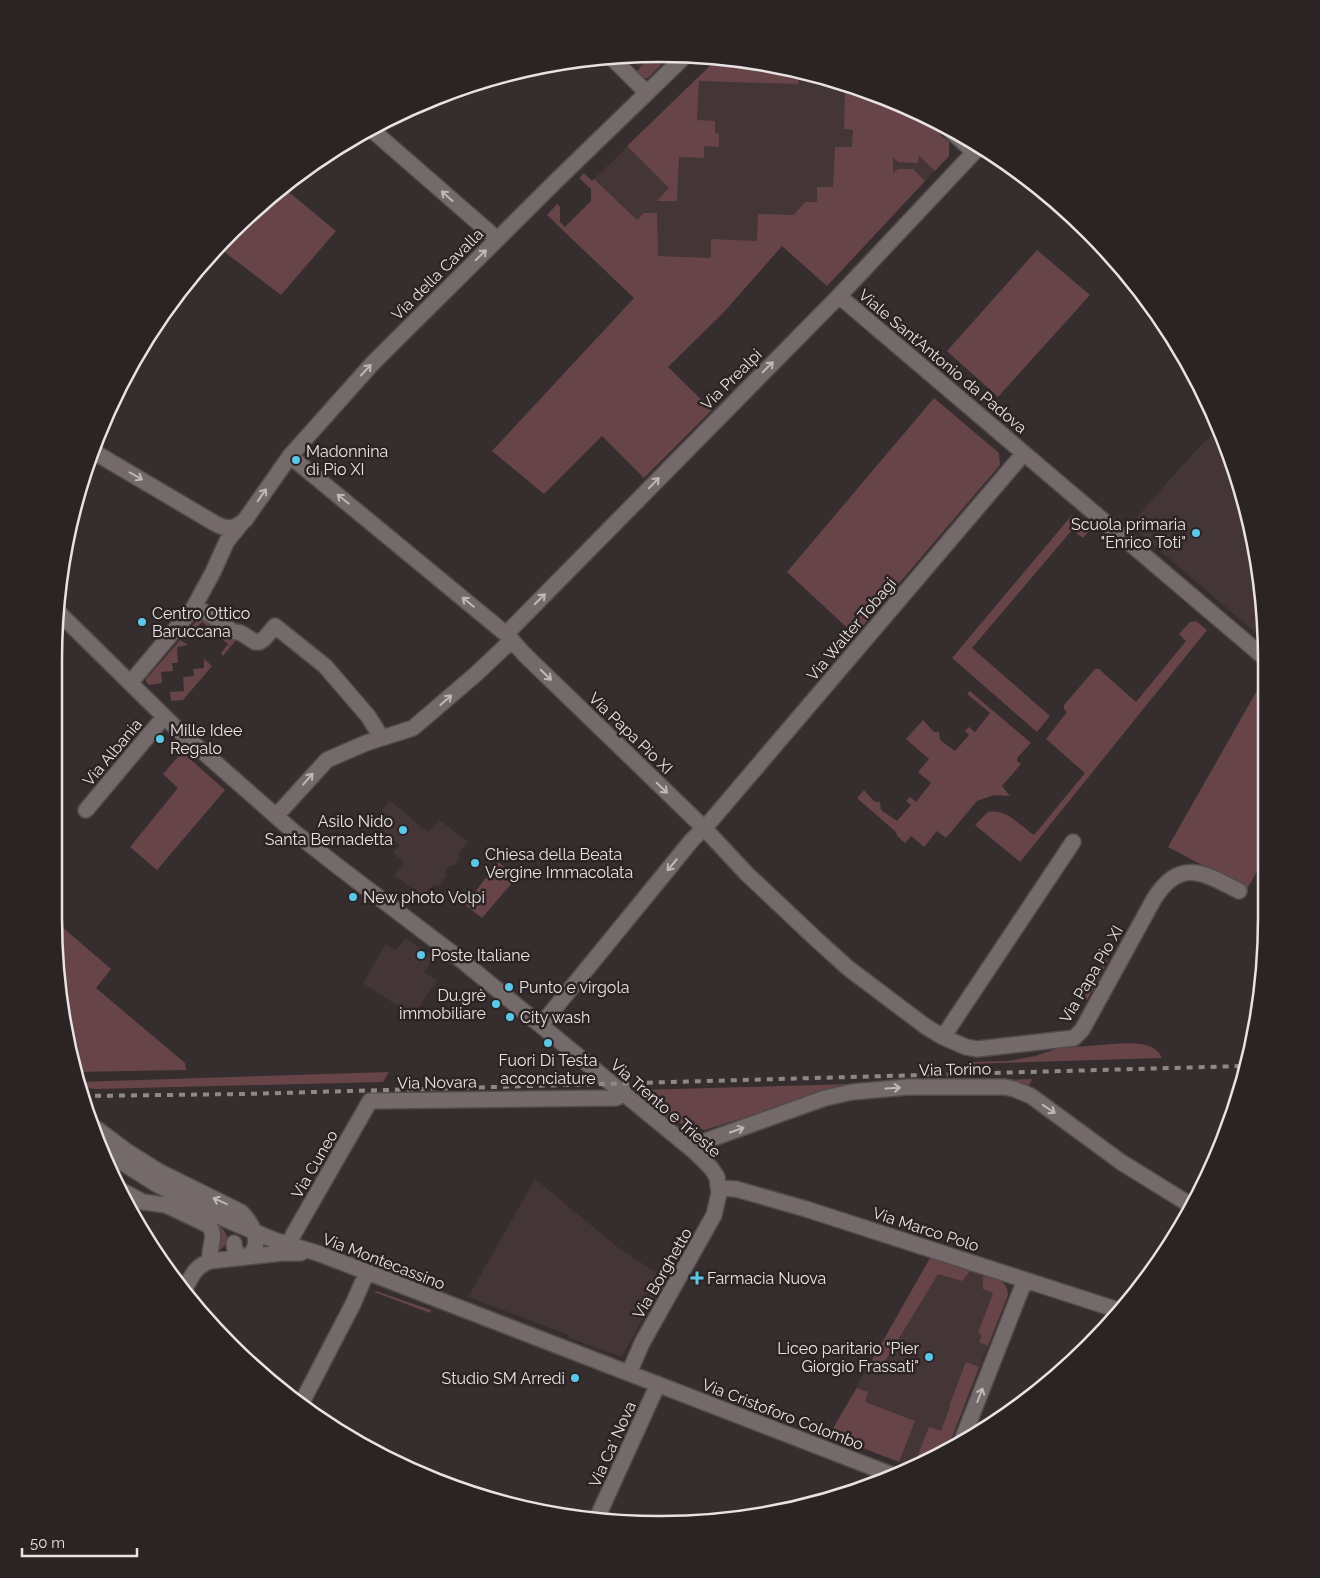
<svg xmlns="http://www.w3.org/2000/svg" width="1320" height="1578" viewBox="0 0 1320 1578" font-family="Raleway,sans-serif">
<style>
.built{fill:#443536}
.green{fill:#664447}
.lines{fill:none;stroke-linecap:round;stroke-linejoin:round}
.minor-casing{stroke:#534b4b;stroke-width:18}
.minor{stroke:#746a6b;stroke-width:15}
.rail{stroke:#8f8888;stroke-width:4;stroke-dasharray:6 6;stroke-linecap:butt}
.oneway{stroke:#bfb8b8}
.poi-dot{fill:#5bc8e7;stroke:#2c2424;stroke-width:2}
.labels{text-anchor:middle;stroke-width:5;stroke-linejoin:round;paint-order:stroke}
.street-label{font-size:16px;fill:#e8e2e2;stroke:#2c2424}
.poi-label{font-size:16px;fill:#e8e2e2;stroke:#2c2424;text-anchor:start}
.rim{fill:none;stroke:#e8e2e2;stroke-width:2.5}
</style>
<rect width="100%" height="100%" fill="#362e2e"/>
<path class="built" d="M660 54 671 55 644 73 627 57Z
M717 59 778 65 892 100 916 113 949 142V156L827 286 782 246 724 312 687 348 562 230 591 201V182Z
M1220 427 1255 541 1264 640 1130 525 1198 448Z
M390 801 428 832 439 820 468 842 458 854 460 858 454 866H449L445 871 447 876 439 885H433L424 897 394 875 404 862 393 853 400 845 372 822Z
M406 938 434 958 424 972 437 981 413 1016 363 983 386 944 396 950Z
M535 1179 620 1249 665 1278 622 1357 569 1338V1335L558 1331 468 1297Z
M930 1258 1001 1281 1007 1287 1008 1295 948 1448 912 1467 829 1435Z"/>
<path class="green" d="M660 54 671 55 648 78H644L637 71 652 55Z
M717 59 778 65 825 80 811 79 799 72 798 84 699 81 697 120 715 121V133L719 134V147L704 146V158L679 157 677 201H657L669 188 627 146Z
M845 86 892 100 916 113 949 142V156L935 171 919 156 918 163 898 162 893 157V173L898 169H913L925 181 827 286 782 246 724 312 668 367 712 410 644 478 602 436 544 494 492 451 634 298 547 215 557 204 560 207V222L565 227 591 201V189L579 178 584 173 592 181 594 179 637 220 644 213H657L658 256 711 258V239L757 241 758 214 794 215 805 202H817V187H833L835 147H852L853 130 844 129Z
M284 188 336 231 281 295 218 247 232 231Z
M1037 250 1090 295 998 397 947 351Z
M934 398 999 453 1000 465 855 635 787 572Z
M1072 515 1090 530 1083 538 1072 530 972 648 1050 716 1037 732 952 658Z
M201 616 229 639 236 640 223 656 221 653 228 644 202 622 193 632 189 629Z
M1196 621 1207 630 1020 862 975 825 988 812C1007 808 1020 826 1034 835L1085 773 1046 739 1067 712 1064 709V705L1095 669H1099L1136 702 1186 641 1179 634 1190 622Z
M180 640 188 645 177 647 178 663H172L173 671 161 672 162 683 149 685 146 682V679Z
M204 659 212 666 183 700 171 701 170 692 184 691 183 677 194 676 193 669 204 668Z
M1263 680 1266 682 1265 857 1247 889 1168 847Z
M970 691 1031 743 1017 758V761L1021 764 1002 786 1010 796 994 795 977 801 946 838 937 831 924 847 911 836 905 843 897 836 896 832 858 799V797L864 790 875 802H880L881 810 897 821 911 805 906 801 910 797 916 802 931 783 918 772 929 759 906 739 923 720 934 732H939L940 740 955 751 969 735 965 731 969 727 975 732 990 713 967 694Z
M182 752 225 790 157 870 130 847 178 788 163 774Z
M498 862 518 876 482 918 465 905Z
M54 920 111 969 96 988 185 1063 186 1070 74 1072Z
M1105 959 1108 961 1087 1000 1084 998Z
M1126 1043C1141 1044 1155 1043 1162 1058L970 1064 966 1062 1008 1061 1035 1056 1059 1048Z
M389 1072 383 1082 96 1089 79 1087 77 1082Z
M1032 1079 1029 1086 1017 1083 819 1094 705 1130 672 1121 638 1090Z
M214 1222C226 1229 233 1240 220 1250H217Z
M930 1258 970 1271 962 1281 938 1274 881 1368 870 1364Z
M983 1276C995 1279 1008 1280 1008 1295L988 1346 979 1342 982 1335 978 1333 993 1293 983 1289Z
M376 1291 431 1310 430 1313 374 1292Z
M966 1362 979 1367 948 1448 913 1467 929 1427 941 1431 950 1407 949 1406Z
M857 1388 868 1392 865 1402 915 1421 899 1462 829 1435Z"/>
<g class="lines">
<g class="minor-casing">
<path id="minor" d="M612 58 647 93
M372 130 497 239
M952 132 974 152
M839 296 1266 659
M94 452 216 524C227 530 235 529 245 520L290 456 372 364 556 181 685 56
M290 456 506 634 525 655 704 828 746 873 816 939 848 968 925 1026 943 1037 1073 842
M194 607 213 572 227 541 241 524
M58 612 176 728 294 832 340 868 460 959 695 1152 711 1168 717 1177 719 1193 714 1215 642 1343 629 1373
M506 634 839 296 979 147
M131 682 194 607 211 615 232 631 241 633 255 642H259L264 639 275 626 325 666 368 716 382 738
M86 810 164 717
M276 816 327 760 366 743 413 728 476 674 512 640
M541 1025 692 840 709 823 1024 453
M943 1037 966 1047 977 1049 1074 1038 1082 1030 1154 899C1180 857 1204 873 1239 891
M97 1129 125 1150 160 1172 241 1212C252 1223 264 1244 248 1257 239 1256 234 1253 234 1243
M695 1152 708 1140 825 1098 852 1092 908 1087H1005L1014 1089 1031 1096 1121 1162 1192 1206
M107 1153 156 1184 227 1220 274 1240 320 1254 367 1272 895 1476
M719 1188 736 1189 806 1209 1121 1311
M122 1191 143 1202 166 1205 208 1225C218 1234 208 1248 210 1261
M289 1245 293 1235 370 1101 611 1098H616L624 1092
M186 1287C192 1275 196 1266 210 1261L282 1253H301
M301 1404 353 1304 367 1272
M962 1440 1025 1280
M597 1518 658 1384"/>
</g>
<use href="#minor" class="minor"/>
<path class="rail" d="M83 1096 244 1094 1243 1066"/>
</g>
<defs><path id="oneway-shaft" d="M-6 0H5M1.5-3L5.5 0L1.5 3" fill="none" stroke-width="1.6" stroke-linecap="round" stroke-linejoin="round" transform="scale(1.25)"/></defs>
<g class="oneway">
<use href="#oneway-shaft" transform="translate(447 196) rotate(-139)"/>
<use href="#oneway-shaft" transform="translate(481 255) rotate(-45)"/>
<use href="#oneway-shaft" transform="translate(768 367) rotate(-45)"/>
<use href="#oneway-shaft" transform="translate(366 370) rotate(-47)"/>
<use href="#oneway-shaft" transform="translate(136 476) rotate(30)"/>
<use href="#oneway-shaft" transform="translate(654 483) rotate(-46)"/>
<use href="#oneway-shaft" transform="translate(262 495) rotate(-55)"/>
<use href="#oneway-shaft" transform="translate(343 499) rotate(-141)"/>
<use href="#oneway-shaft" transform="translate(540 599) rotate(-45)"/>
<use href="#oneway-shaft" transform="translate(468 602) rotate(-141)"/>
<use href="#oneway-shaft" transform="translate(546 675) rotate(44)"/>
<use href="#oneway-shaft" transform="translate(446 700) rotate(-41)"/>
<use href="#oneway-shaft" transform="translate(308 779) rotate(-49)"/>
<use href="#oneway-shaft" transform="translate(662 788) rotate(44)"/>
<use href="#oneway-shaft" transform="translate(672 865) rotate(130)"/>
<use href="#oneway-shaft" transform="translate(893 1088) rotate(-3)"/>
<use href="#oneway-shaft" transform="translate(1049 1109) rotate(34)"/>
<use href="#oneway-shaft" transform="translate(737 1130) rotate(-19)"/>
<use href="#oneway-shaft" transform="translate(220 1201) rotate(-156)"/>
<use href="#oneway-shaft" transform="translate(980 1395) rotate(-69)"/>
</g>
<g class="poi-dot">
<circle cx="296" cy="460" r="5"/>
<circle cx="1196" cy="533" r="5"/>
<circle cx="142" cy="622" r="5"/>
<circle cx="160" cy="739" r="5"/>
<circle cx="403" cy="830" r="5"/>
<circle cx="475" cy="863" r="5"/>
<circle cx="353" cy="897" r="5"/>
<circle cx="421" cy="955" r="5"/>
<circle cx="509" cy="987" r="5"/>
<circle cx="496" cy="1004" r="5"/>
<circle cx="510" cy="1017" r="5"/>
<circle cx="548" cy="1043" r="5"/>
<path d="M694.5 1270.5h5v5h5v5h-5v5h-5v-5h-5v-5h5z"/>
<circle cx="929" cy="1357" r="5"/>
<circle cx="575" cy="1378" r="5"/>
</g>
<g class="labels">
<g class="street-label">
<text transform="translate(437 274) rotate(-45)" y="6">Via della Cavalla</text>
<text transform="translate(943 361) rotate(40)" y="6">Viale Sant’Antonio da Padova</text>
<text transform="translate(731 379) rotate(-45)" y="6">Via Prealpi</text>
<text transform="translate(851 629) rotate(-50)" y="6">Via Walter Tobagi</text>
<text transform="translate(631 733) rotate(44)" y="6">Via Papa Pio XI</text>
<text transform="translate(112 752) rotate(-50)" y="6">Via Albania</text>
<text transform="translate(1091 974) rotate(-60)" y="6">Via Papa Pio XI</text>
<text transform="translate(955 1069) rotate(-1)" y="6">Via Torino</text>
<text transform="translate(437 1082) rotate(-1)" y="6">Via Novara</text>
<text transform="translate(666 1108) rotate(41)" y="6">Via Trento e Trieste</text>
<text transform="translate(314 1164) rotate(-60)" y="6">Via Cuneo</text>
<text transform="translate(926 1229) rotate(18)" y="6">Via Marco Polo</text>
<text transform="translate(384 1261) rotate(21)" y="6">Via Montecassino</text>
<text transform="translate(662 1273) rotate(-60)" y="6">Via Borghetto</text>
<text transform="translate(783 1414) rotate(21)" y="6">Via Cristoforo Colombo</text>
<text transform="translate(612 1444) rotate(-66)" y="6">Via Ca' Nova</text>
</g>
<g class="poi-label">
<text x="306" y="457">Madonnina<tspan x="306" dy="18">di Pio XI</tspan></text>
<text x="1186" y="530" text-anchor="end">Scuola primaria<tspan x="1186" dy="18">"Enrico Toti"</tspan></text>
<text x="152" y="619">Centro Ottico<tspan x="152" dy="18">Baruccana</tspan></text>
<text x="170" y="736">Mille Idee<tspan x="170" dy="18">Regalo</tspan></text>
<text x="393" y="827" text-anchor="end">Asilo Nido<tspan x="393" dy="18">Santa Bernadetta</tspan></text>
<text x="485" y="860">Chiesa della Beata<tspan x="485" dy="18">Vergine Immacolata</tspan></text>
<text x="363" y="903">New photo Volpi</text>
<text x="431" y="961">Poste Italiane</text>
<text x="519" y="993">Punto e virgola</text>
<text x="486" y="1001" text-anchor="end">Du.grè<tspan x="486" dy="18">immobiliare</tspan></text>
<text x="520" y="1023">City wash</text>
<text x="548" y="1066" text-anchor="middle">Fuori Di Testa<tspan x="548" dy="18">acconciature</tspan></text>
<text x="707" y="1284">Farmacia Nuova</text>
<text x="919" y="1354" text-anchor="end">Liceo paritario "Pier<tspan x="919" dy="18">Giorgio Frassati"</tspan></text>
<text x="565" y="1384" text-anchor="end">Studio SM Arredi</text>
</g>
</g>
<path d="M0 0H1320V1578H0ZM660 62H660A598 598 0 0 1 1258 660V918A598 598 0 0 1 660 1516H660A598 598 0 0 1 62 918V660A598 598 0 0 1 660 62Z" fill="#2c2424" fill-rule="evenodd"/>
<path class="rim" d="M660 62H660A598 598 0 0 1 1258 660V918A598 598 0 0 1 660 1516H660A598 598 0 0 1 62 918V660A598 598 0 0 1 660 62Z"/>
<path d="M22 1548v8h115v-8" fill="none" stroke="#e8e2e2" stroke-width="2.5"/>
<text x="30" y="1548" font-size="15" fill="#e8e2e2" stroke="#2c2424" stroke-width="4" paint-order="stroke">50 m</text>
</svg>
